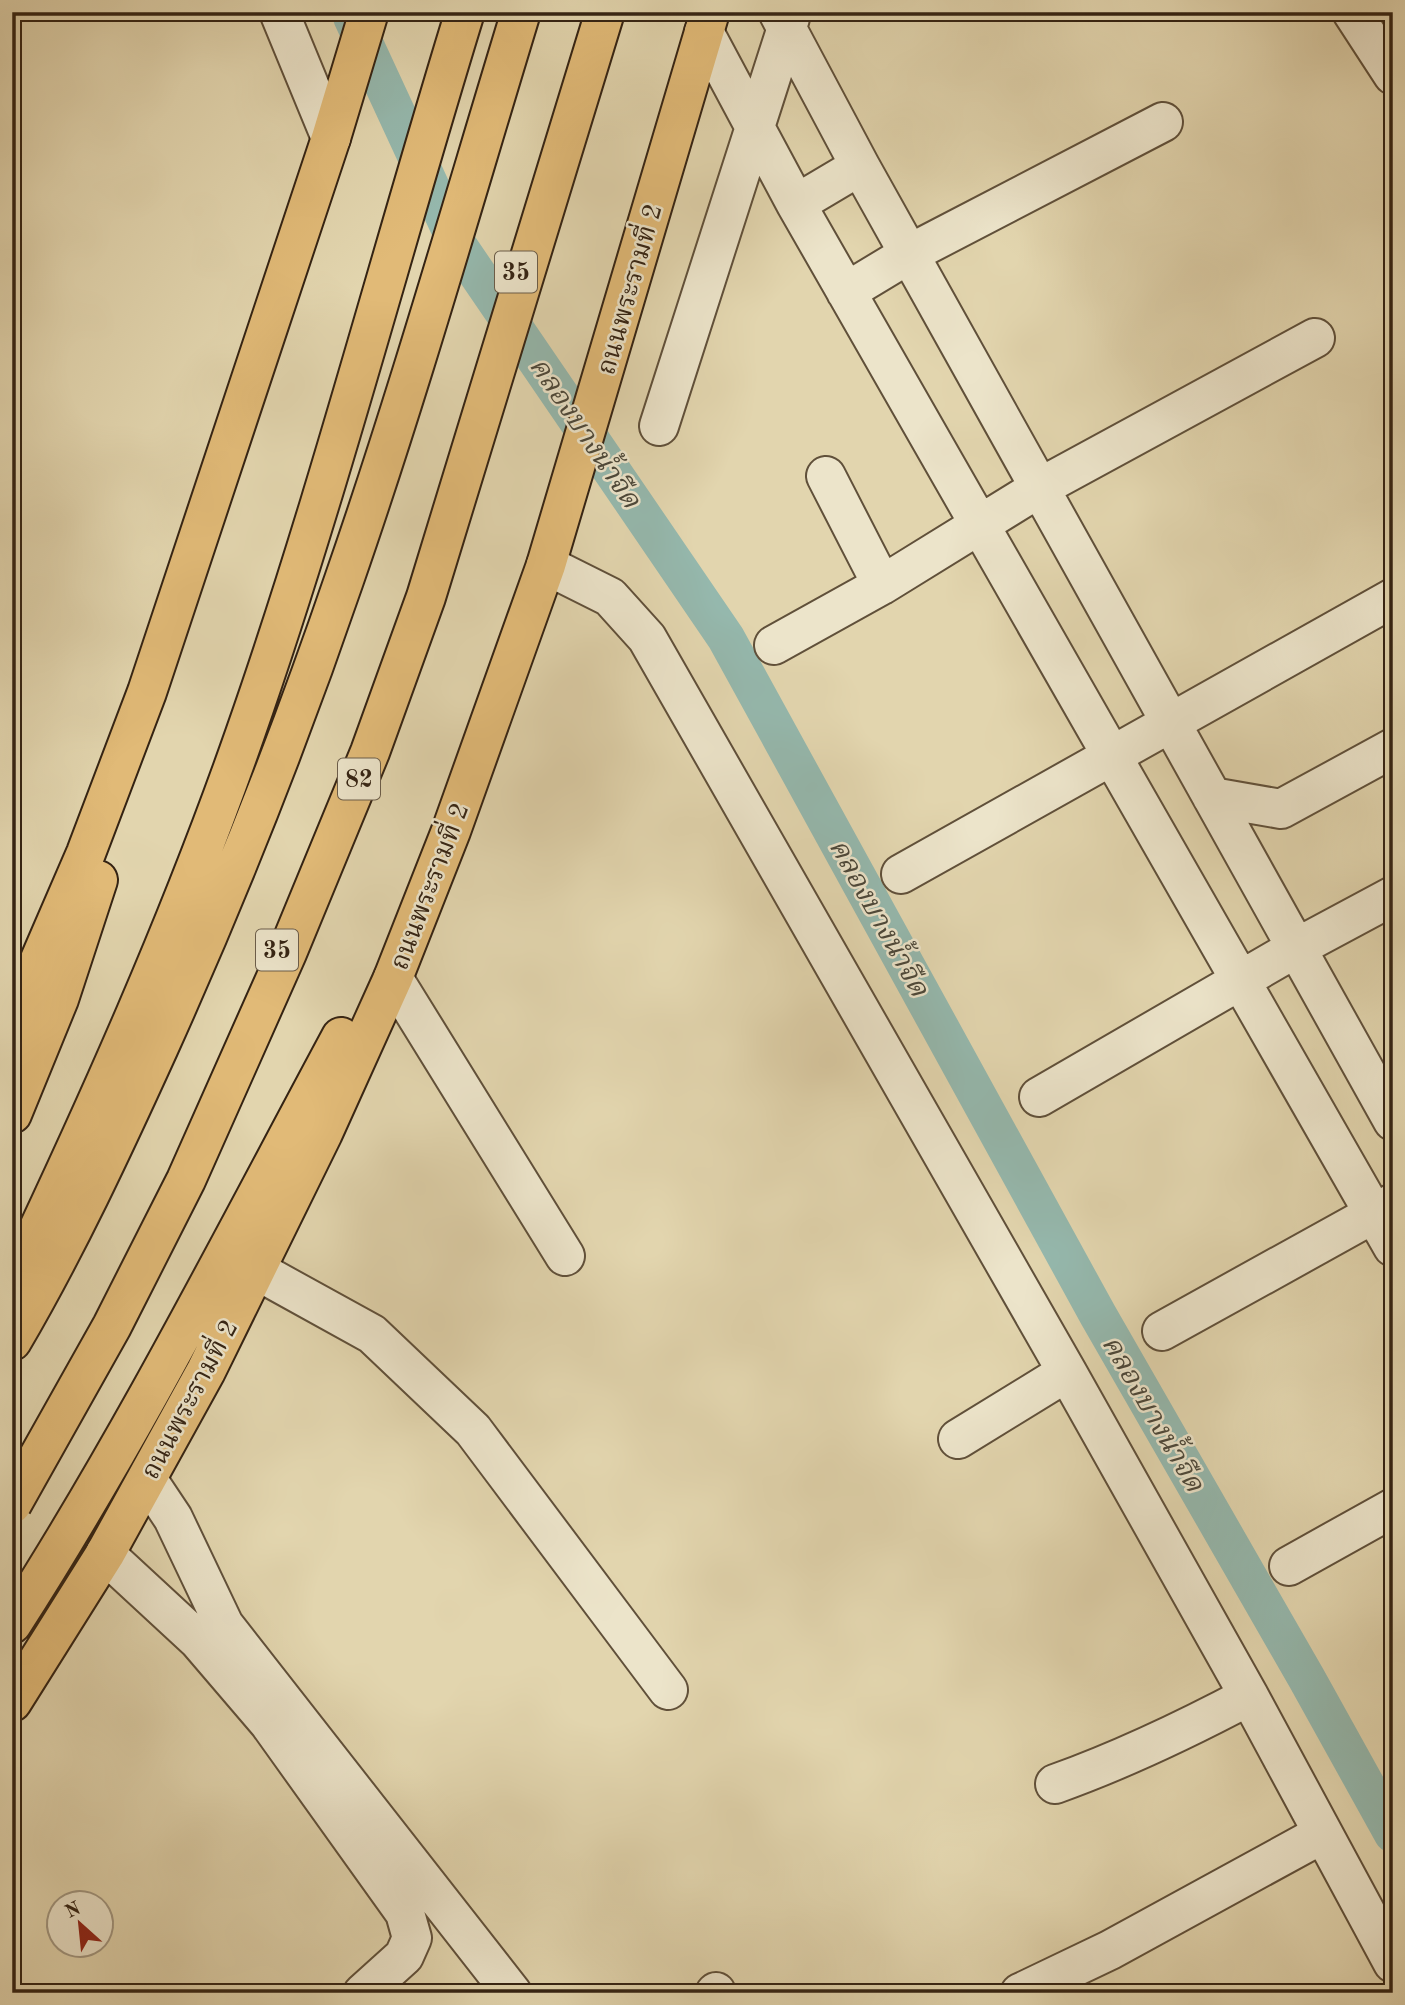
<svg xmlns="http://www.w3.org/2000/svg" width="1405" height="2005" viewBox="0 0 1405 2005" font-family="'Old Standard TT','Noto Serif Thai',serif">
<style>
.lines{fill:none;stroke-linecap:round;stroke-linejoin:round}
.canal{stroke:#95b8ad;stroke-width:38}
.minor-casing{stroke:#60503a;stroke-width:42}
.major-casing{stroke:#342313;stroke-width:42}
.highway-casing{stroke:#342313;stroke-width:42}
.minor{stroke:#ece4ca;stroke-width:38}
.major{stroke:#e1ba77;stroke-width:38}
.highway{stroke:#e1ba77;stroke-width:38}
.highway-bridge-casing{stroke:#342313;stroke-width:42;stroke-linecap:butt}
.highway-bridge{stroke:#e1ba77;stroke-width:38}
.labels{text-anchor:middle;stroke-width:5;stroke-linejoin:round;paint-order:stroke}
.shield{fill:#ece4ca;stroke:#6b5d4a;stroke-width:2}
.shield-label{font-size:24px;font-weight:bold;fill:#342313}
.street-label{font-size:26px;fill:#342313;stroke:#ece4ca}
.water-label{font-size:28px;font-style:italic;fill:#4c483a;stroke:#ece4ca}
</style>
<rect width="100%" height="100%" fill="#e2d5ae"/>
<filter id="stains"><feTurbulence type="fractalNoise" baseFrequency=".00286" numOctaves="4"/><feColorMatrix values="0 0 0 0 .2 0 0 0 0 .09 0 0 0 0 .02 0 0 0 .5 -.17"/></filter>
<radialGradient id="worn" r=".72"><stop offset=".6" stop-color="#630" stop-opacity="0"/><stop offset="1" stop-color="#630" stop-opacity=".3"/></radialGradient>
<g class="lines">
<path class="canal" d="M352 17 457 244 726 638 1098 1315 1307 1679 1393 1834"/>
<g class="minor-casing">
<path id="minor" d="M279 12 331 138
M778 12 860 166 1393 1121
M1352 12 1393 75
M704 32 796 204 1393 1247
M796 204 860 166
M846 292 909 254 1163 122
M659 426 790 18
M826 476 882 585
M546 565 610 597 647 638 1067 1372 1249 1696 1393 1963
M774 645 882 585 1039 488 1315 338
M1212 797 1281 809 1393 748
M901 874 1393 598
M393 978 565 1256
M1039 1097 1296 948 1393 896
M256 1270 372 1334 473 1430 668 1690
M1162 1331 1393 1203
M958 1439 1067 1372
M147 1479 173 1518 224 1625 512 1993
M105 1554 198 1640 269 1723 405 1913 412 1938 404 1956 363 1993
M1289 1566 1393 1508
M1055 1784C1122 1760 1185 1730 1249 1696
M715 1993 716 1992
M1020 1993 1110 1950 1322 1834"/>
</g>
<g class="major-casing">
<path id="major" d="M12 1024 86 853 147 692 331 138 369 12
M12 1114 59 999 98 880
M12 1624C133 1436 235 1234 341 1037
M12 1702 105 1554 206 1371 323 1133 393 978 451 831 546 565 710 12"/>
</g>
<g class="highway-casing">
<path id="highway" d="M12 1285C98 1104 179 923 245 734 328 497 391 252 465 12
M12 1341C67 1247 114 1146 159 1047 228 894 290 738 344 580 409 393 463 202 521 12"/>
</g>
<use href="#minor" class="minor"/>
<use href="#major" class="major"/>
<use href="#highway" class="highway"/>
<g class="highway-bridge-casing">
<path id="highway-bridge" d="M12 1504 112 1326 186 1180 287 953 370 752 426 597 605 12"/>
</g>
<use href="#highway-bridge" class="highway-bridge"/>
</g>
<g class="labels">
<g class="shield">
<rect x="495" y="251.5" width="42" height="41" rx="5"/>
<rect x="338" y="758.5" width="42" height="41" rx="5"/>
<rect x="256" y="929.5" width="42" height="41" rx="5"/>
</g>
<g class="shield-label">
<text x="516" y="280">35</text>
<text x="359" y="787">82</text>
<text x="277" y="958">35</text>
</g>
<g class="street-label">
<text transform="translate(629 289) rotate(-74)" y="9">ถนนพระรามที่ 2</text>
<text transform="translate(429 886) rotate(-69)" y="9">ถนนพระรามที่ 2</text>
<text transform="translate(189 1399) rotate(-62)" y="9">ถนนพระรามที่ 2</text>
</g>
<g class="water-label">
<text transform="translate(586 432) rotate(56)" y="10">คลองบางน้ำจืด</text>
<text transform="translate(880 917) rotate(61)" y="10">คลองบางน้ำจืด</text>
<text transform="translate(1154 1413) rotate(60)" y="10">คลองบางน้ำจืด</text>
</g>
</g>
<rect width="1405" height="2005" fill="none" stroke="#e2d5ae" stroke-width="42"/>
<rect x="14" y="14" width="1377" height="1977" fill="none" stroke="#342313" stroke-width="3.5"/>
<rect x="21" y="21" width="1363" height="1963" fill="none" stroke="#342313" stroke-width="2"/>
<g transform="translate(80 1924) rotate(333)"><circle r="33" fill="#ece4ca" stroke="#a29781" stroke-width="2"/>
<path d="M0-5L12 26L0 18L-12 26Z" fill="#8f2418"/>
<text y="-10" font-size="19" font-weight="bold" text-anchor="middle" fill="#342313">N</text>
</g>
<rect width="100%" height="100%" filter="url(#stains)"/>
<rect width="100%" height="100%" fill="url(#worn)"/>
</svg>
